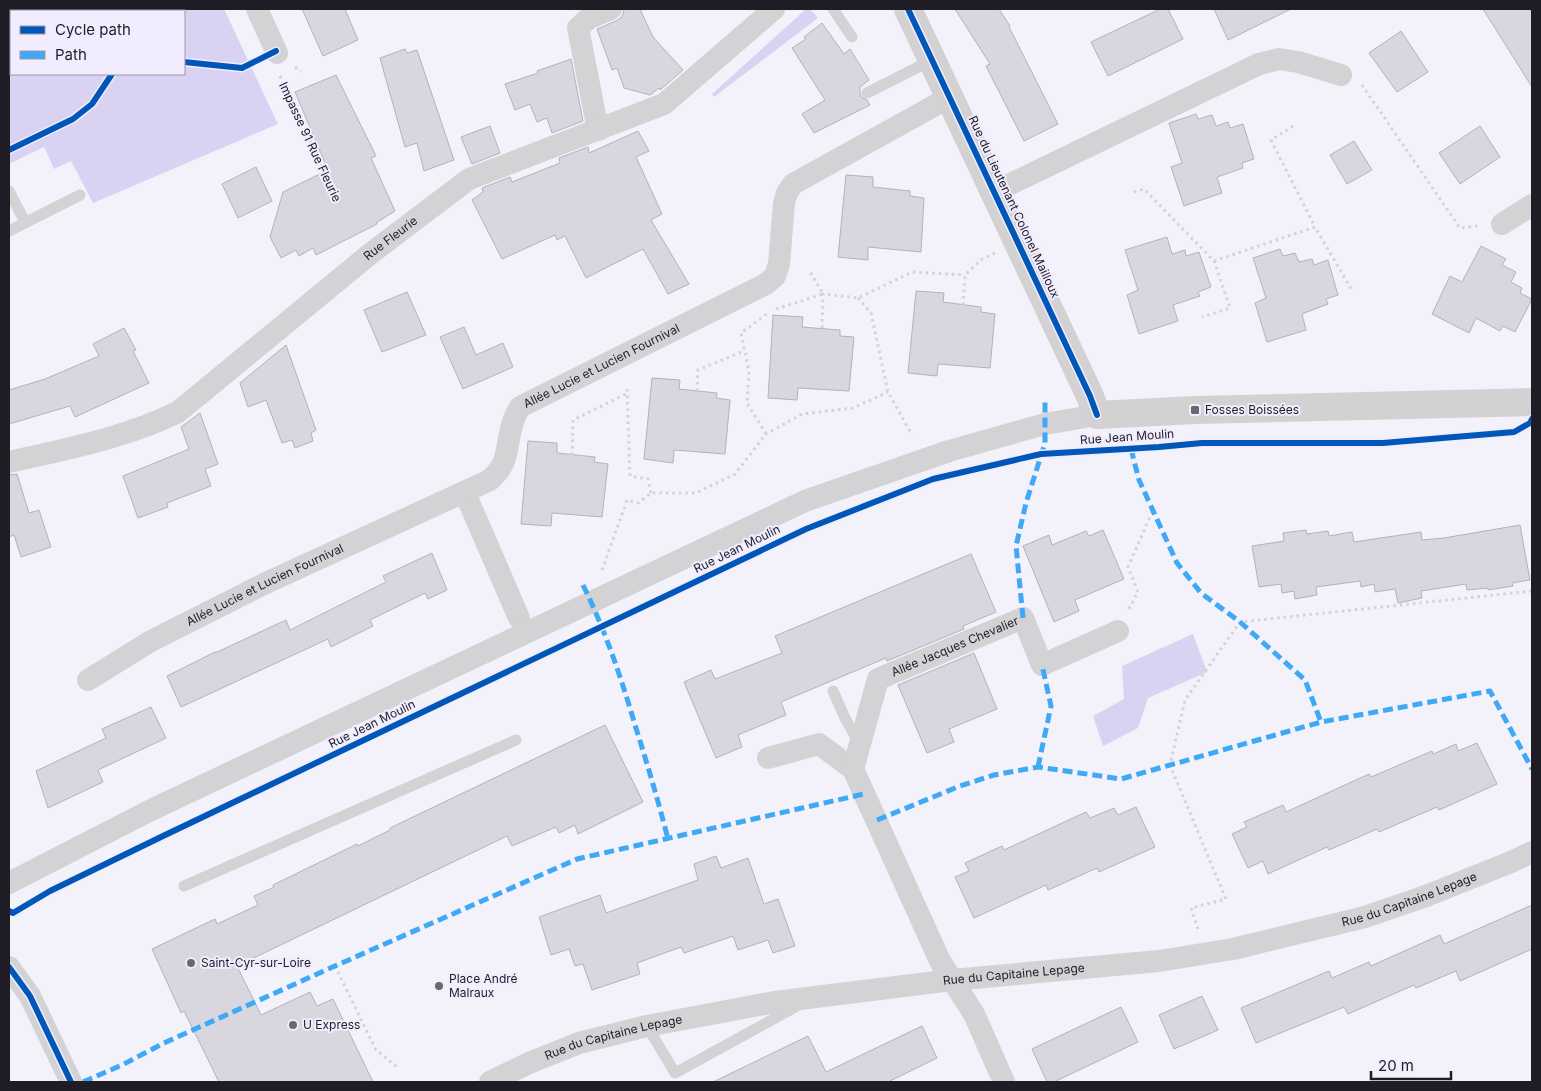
<svg xmlns="http://www.w3.org/2000/svg" width="1541" height="1091" viewBox="0 0 1541 1091" font-family="Inter,sans-serif">
<style>
.green{fill:#dad2f2;fill-rule:evenodd}
.building{fill:#d8d6de;stroke:#b3b1ba}
.lines{fill:none;stroke-linecap:round;stroke-linejoin:round}
.path{stroke:#d3d2d6;stroke-width:3;stroke-dasharray:2.5 4;stroke-linecap:butt}
.lane{stroke:#d3d2d5;stroke-width:11}
.street{stroke:#d3d2d5;stroke-width:22}
.secondary{stroke:#d3d1d2;stroke-width:28}
.quiet{stroke:#3fa9f5;stroke-width:5;stroke-dasharray:10 5;stroke-linecap:butt}
.cycleway-casing{stroke:#f1edfe;stroke-width:9}
.cycleway{stroke:#0057b8;stroke-width:6}
.poi-dot{fill:#696770;stroke:#f1edfe;stroke-width:2}
.labels{text-anchor:middle;stroke-width:4;stroke-linejoin:round;paint-order:stroke}
.street-label{font-size:12px;fill:#1f1c26;stroke:#f1edfe}
.poi-label{font-size:12px;fill:#1f1c26;stroke:#f1edfe;text-anchor:start}
</style>
<rect width="100%" height="100%" fill="#f3f1fa"/>
<path class="green" d="M9 9H224L278 124 93 203 71 161 54 169 44 147 9 164ZM11 11H184V74H11Z
M806 9H810L818 18 714 97 712 94Z
M1193 634 1207 672 1148 698 1138 728 1103 746 1093 716 1124 699 1122 666Z"/>
<path class="building" d="M302 9H345L358 40 323 56Z
M628 9H640L653 37 683 70 660 90 659 88 650 95 624 88 617 68 612 70 597 29 616 21 622 17 624 10Z
M955 9H999L1010 26 1009 27 1058 124 1024 141 986 66 990 64Z
M1160 9H1168L1183 39 1108 76 1091 42Z
M1214 9H1291L1228 40Z
M1483 9H1532V87Z
M822 23 844 54 850 49 869 80 860 87V93L861 97 867 100 870 105 814 133 802 114 825 100 792 48 806 39 804 37Z
M1401 31 1428 72 1397 92 1369 53Z
M405 49 407 53 417 50 454 160 424 171 417 143 405 147 380 58Z
M571 59 583 121 552 133 547 118 537 122 530 104 515 110 505 84 538 73 537 71Z
M336 75 376 156 371 158 395 211 376 223 377 224 316 255 313 248 299 256 296 250 281 258 270 237 283 192 328 170 295 92Z
M1196 114 1198 119 1212 115 1216 126 1228 122 1230 128 1243 124 1254 159 1242 163 1243 168 1217 177 1222 193 1184 206 1171 167 1182 163 1169 123Z
M490 126 500 153 472 164 461 137Z
M1480 126 1500 157 1460 184 1439 153Z
M638 131 649 151 636 157 662 214 651 220 689 284 668 294 643 249 586 278 565 236 557 240 555 235 502 259 472 200 483 192 482 188 510 177 512 182 560 163 559 158 588 147 589 153Z
M1354 141 1372 170 1347 184 1330 155Z
M256 167 272 201 238 218 222 184Z
M846 175 873 177V187L910 191V196L924 198 921 252 868 247V260L838 257Z
M1167 237 1172 254 1185 250 1186 256 1199 252 1211 287 1198 292 1200 296 1173 305 1178 321 1139 334 1127 295 1138 290 1125 250Z
M1481 246 1506 259 1502 265 1516 272 1511 282 1522 288 1520 293 1532 299 1515 332 1503 326 1500 331 1476 318 1469 333 1432 314 1450 276 1462 282Z
M1280 249 1283 256 1295 253 1299 262 1312 259 1314 265 1328 260 1338 295 1326 299 1328 304 1302 314 1306 330 1267 342 1255 303 1266 298 1253 258Z
M916 291 944 293 943 302 981 307V312L995 314 990 368 938 364 937 376 908 373Z
M407 292 426 335 382 352 364 310Z
M773 315 803 317 802 327 840 330V336L854 337 849 391 798 388 797 400 768 398Z
M464 327 476 355 503 343 513 367 463 389 440 337Z
M124 328 136 350 133 351 149 383 75 417 70 406 9 424V390L45 379 99 356 93 344Z
M286 345 316 430 311 433 313 441 295 448 292 440 282 443 266 400 248 407 240 383Z
M652 378 680 380 679 389 717 393 716 398 730 400 725 454 674 450 673 463 644 459Z
M200 413 218 464 205 469 211 486 167 503 168 507 138 518 123 476 189 449 181 427Z
M528 441 557 443V453L595 457 594 462 608 464 602 517 552 513 551 526 521 524Z
M17 474 29 513 39 510 51 547 21 557 14 535 9 537V475Z
M1520 525 1530 580 1512 583 1513 586 1488 590V588L1467 590 1466 584 1421 591 1422 598 1398 603 1395 589 1375 592 1374 584 1361 587 1360 581 1316 587 1317 595 1295 599 1294 591 1282 593 1281 584 1259 587 1252 546 1284 541 1283 533 1306 530 1307 534 1328 531 1329 536 1352 532 1354 542 1421 532 1422 540 1444 538Z
M1103 530 1124 579 1075 600 1079 611 1054 622 1023 546 1049 535 1052 545 1086 531 1089 536Z
M432 553 447 590 428 599 425 593 370 620 373 626 331 647 328 639 181 707 167 676 215 652V653L286 620 290 630 386 582 383 576Z
M971 554 996 612 963 626 964 629 887 661 886 658 781 702 786 715 738 735 742 747 716 758 684 682 711 670 715 679 782 653 775 636Z
M974 653 997 709 949 729 954 742 927 753 898 685Z
M151 707 166 738 98 770 103 782 48 808 36 771 106 738 102 729Z
M605 725 643 802 578 834 575 825 559 833 556 827 512 846 507 836 237 966 261 1015 310 992 317 1006 333 999 373 1082H219L184 1011 181 1013 152 949 215 919 217 924 258 905 254 896 274 887 273 885 357 844 358 846 390 830V828Z
M1477 743 1497 784 1439 810 1437 807 1379 832 1377 829 1329 850 1327 847 1268 874 1263 861 1248 868 1232 834 1247 827 1244 822 1283 805 1286 812 1369 774 1371 777 1432 751 1433 754 1456 744 1458 751Z
M1136 807 1155 847 1099 872 1097 868 1048 890 1046 885 974 918 955 877 969 871 965 863 1002 846 1004 850 1086 812 1090 818 1114 808 1118 815Z
M716 856 721 868 748 858 764 904 778 899 795 946 773 953 768 940 738 950 733 936 684 953 681 947 637 963 640 974 592 990 583 964 575 966 569 949 551 955 539 917 600 895 606 913 698 880 694 864Z
M1532 905V949L1460 981 1456 971 1416 988 1414 985 1348 1014 1344 1007 1256 1043 1241 1008 1329 971 1332 978 1369 962 1371 966 1440 935 1444 944Z
M1202 996 1218 1030 1174 1049 1159 1015Z
M1121 1007 1138 1042 1054 1082H1047L1032 1049Z
M922 1026 937 1058 888 1082H713L808 1036 826 1072Z"/>
<g class="lines">
<path class="path" d="M295 67 301 71
M280 76 351 229
M1362 85 1460 228 1478 226
M1293 126 1271 140 1315 227
M1134 192 1144 189 1214 261 1230 308 1202 317
M1214 261 1315 227 1353 292
M858 298 871 313 888 392 912 435
M963 305 965 275 982 259 995 253
M776 309 823 294 810 272
M822 328 823 294 858 298 912 272 965 275
M627 389 630 476 648 479 651 493
M697 391 698 370 744 351
M766 434 747 403 749 371 741 333 768 313
M572 455 573 420 626 394
M602 570 627 500 638 503 651 493H696L735 474 766 434 802 414 853 408 888 392
M1129 609 1138 592 1128 567 1152 512
M1198 929 1191 908 1226 899 1170 765 1185 700 1240 622 1532 591
M335 966 376 1050 397 1067"/>
<path class="lane" d="M833 9 852 37
M867 93 932 60
M9 191 25 222
M9 231 80 195
M833 691 845 718 859 743
M184 886 516 740
M647 1026 675 1073 799 1005"/>
<g class="street">
<path d="M257 9 277 53"/>
<path d="M598 130 578 28 589 18 611 9"/>
<path d="M994 192 1259 64 1279 59 1298 62 1341 75"/>
<path d="M1502 224 1532 205"/>
<path id="s1" d="M9 462C66 449 125 438 178 412L370 254 469 179 664 104 774 9"/>
<path d="M465 493 519 618"/>
<path id="s2" d="M88 680 151 641 266 583 490 480C496 474 501 469 504 461 510 443 509 423 520 407L766 284 775 276 779 264 784 203 787 193 793 184 950 97"/>
<path d="M768 758 819 744 853 769"/>
<path d="M9 883 151 810 805 501 949 451 1045 424 1097 415"/>
<path d="M9 967 30 996 71 1082"/>
<path id="s3" d="M490 1082 529 1063 579 1043 647 1026 775 1002 952 980 1159 961 1233 949 1365 917 1426 896 1511 862 1532 852"/>
<path id="s4" d="M1004 1082 974 1014 940 961 853 769 878 679 1023 618 1042 665 1118 631"/>
</g>
<path class="secondary" d="M908 9 1090 396 1097 415 1195 410 1532 402"/>
<path class="quiet" d="M115 9 116 11
M1131 449 1139 480 1177 563 1201 593 1240 622 1305 680 1321 722
M583 585C605 630 621 677 635 725 647 763 658 800 668 839
M1023 618 1016 546 1026 503 1045 443V402
M1038 767 1051 706 1042 665
M877 820 960 786 994 775 1038 767 1121 779 1321 722 1490 691 1532 769
M83 1082 122 1065 164 1043 335 966 577 859 864 794"/>
<g class="cycleway-casing">
<path id="cycleway" d="M908 9 1090 396 1097 415
M184 62 242 68 276 51
M9 150 73 119 92 104 112 74
M9 911 13 913 50 891 163 836 806 529 933 479 1041 454 1159 447 1202 443H1383L1514 432 1530 423 1532 419
M9 967 30 996 71 1082"/>
</g>
<use href="#cycleway" class="cycleway"/>
</g>
<g class="poi-dot">
<rect x="1190" y="405" width="10" height="10" rx="2.5"/>
<circle cx="191" cy="963" r="5"/>
<circle cx="439" cy="986" r="5"/>
<circle cx="293" cy="1025" r="5"/>
</g>
<g class="labels">
<g class="street-label">
<text transform="translate(310 142) rotate(65)" y="4">Impasse 91 Rue Fleurie</text>
<text transform="translate(1014 207) rotate(65)" y="4">Rue du Lieutenant Colonel Mailloux</text>
<text dy="4" stroke="none"><textPath href="#s1" startOffset="451">Rue Fleurie</textPath></text>
<text dy="4" stroke="none"><textPath href="#s2" startOffset="621">Allée Lucie et Lucien Fournival</textPath></text>
<text transform="translate(1127 437) rotate(-4)" y="4">Rue Jean Moulin</text>
<text transform="translate(737 549) rotate(-26)" y="4">Rue Jean Moulin</text>
<text dy="4" stroke="none"><textPath href="#s2" startOffset="201">Allée Lucie et Lucien Fournival</textPath></text>
<text dy="4" stroke="none"><textPath href="#s4" startOffset="525">Allée Jacques Chevalier</textPath></text>
<text transform="translate(372 724) rotate(-26)" y="4">Rue Jean Moulin</text>
<text dy="4" stroke="none"><textPath href="#s3" startOffset="942">Rue du Capitaine Lepage</textPath></text>
<text dy="4" stroke="none"><textPath href="#s3" startOffset="538">Rue du Capitaine Lepage</textPath></text>
<text dy="4" stroke="none"><textPath href="#s3" startOffset="132">Rue du Capitaine Lepage</textPath></text>
</g>
<g class="poi-label">
<text x="1205" y="414">Fosses Boissées</text>
<text x="201" y="967">Saint-Cyr-sur-Loire</text>
<text x="449" y="983">Place André<tspan x="449" dy="14">Malraux</tspan></text>
<text x="303" y="1029">U Express</text>
</g>
</g>
<rect width="1541" height="1091" fill="none" stroke="#1f1c26" stroke-width="20"/>
<rect x="10" y="10" width="175" height="65" fill="#f1edfe" stroke="#9d99a8"/>
<rect x="20" y="26" width="25" height="8" fill="#0057b8" stroke="#9d99a8"/>
<text x="55" y="35" font-size="15" fill="#1f1c26">Cycle path</text>
<rect x="20" y="51" width="25" height="8" fill="#3fa9f5" stroke="#9d99a8"/>
<text x="55" y="60" font-size="15" fill="#1f1c26">Path</text>
<path d="M1371 1071v8h80v-8" fill="none" stroke="#1f1c26" stroke-width="2.5"/>
<text x="1378" y="1071" font-size="15" fill="#1f1c26" stroke="#f1edfe" stroke-width="4" paint-order="stroke">20 m</text>
</svg>
